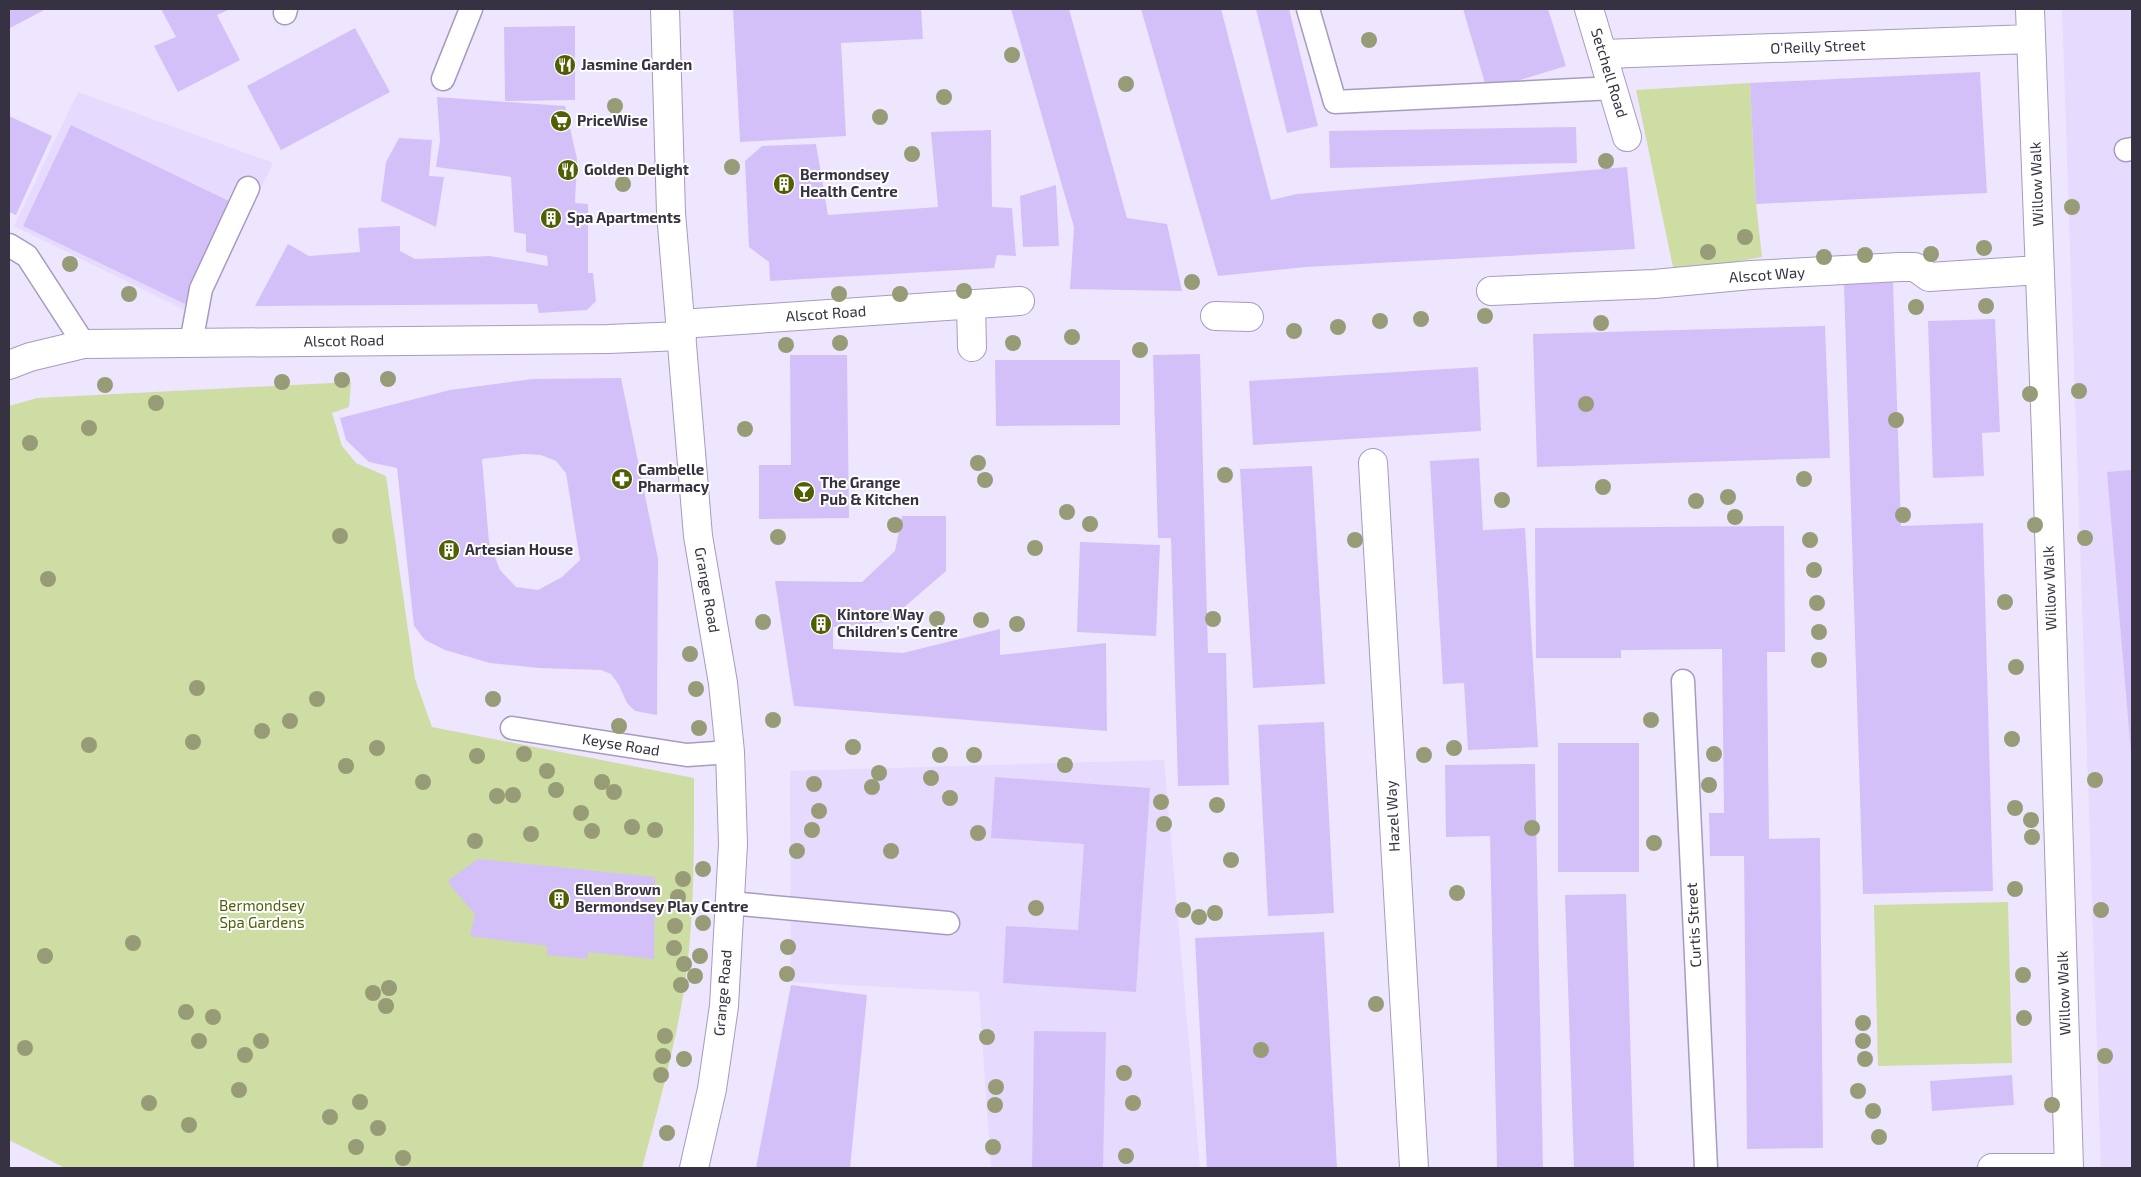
<svg xmlns="http://www.w3.org/2000/svg" width="2141" height="1177" viewBox="0 0 2141 1177" font-family="'Exo 2',sans-serif">
<style>
.built{fill:#e6dafe}
.green{fill:#cddda4}
.building{fill:#d4c0f9;fill-rule:evenodd}
.lines{fill:none;stroke-linecap:round;stroke-linejoin:round}
.lane-casing{stroke:#a79bbf;stroke-width:25}
.street-casing{stroke:#a79bbf;stroke-width:30}
.primary-casing{stroke:#a79bbf;stroke-width:30}
.lane{stroke:#fff;stroke-width:22}
.street{stroke:#fff;stroke-width:28}
.primary{stroke:#fff;stroke-width:28}
.tree{fill:#979c77}
.labels{text-anchor:middle;stroke-width:4;stroke-linejoin:round;paint-order:stroke}
.street-label{font-size:15px;fill:#373241;stroke:#fff}
.poi-label{font-size:15px;font-weight:bold;fill:#373241;stroke:#fff;text-anchor:start}
.park-label{font-size:15px;fill:#506008;stroke:#fff}
</style>
<rect width="100%" height="100%" fill="#eee6fe"/>
<path class="built" d="M2062 9H2132V1168H2101Z
M78 92 273 163 201 310H185L14 226Z
M1164 760 1200 1168H991L979 992 791 982 790 771Z"/>
<path class="green" d="M1750 83 1756 204 1762 257 1674 272 1636 90Z
M351 382 349 407 332 413 342 446 356 463 386 476 415 679 432 727 694 778C694 852 695 928 682 1002 672 1058 657 1113 642 1168H65L9 1140V406L37 398Z
M2008 902 2012 1063 1878 1066 1874 905Z"/>
<path class="building" d="M9 9H46L10 28Z
M161 9H230L217 15 240 60 178 92 154 46 176 37Z
M733 9H921L923 39 841 43 846 136 740 142Z
M1011 9H1069L1127 218 1167 224 1182 291 1070 289 1074 227Z
M1141 9H1221L1271 200 1297 194 1627 167 1635 249 1306 267 1218 276Z
M1256 9H1289L1318 126 1287 133Z
M1463 9H1548L1566 66 1487 90Z
M575 26V100L505 101 504 27Z
M355 28 390 92 281 150 247 86Z
M1980 72 1987 193 1756 204 1750 83Z
M437 97 565 106 577 159 575 203 588 204V273H593L596 301 587 310 539 313 537 304 255 306 288 244 309 256 360 252 358 228 400 226V251L415 259 490 256 548 266 547 256 526 252V234L514 232 511 177 436 167 440 141Z
M9 116 52 136 16 215 9 212Z
M71 125 233 203 185 304 23 226Z
M1576 127 1577 163 1330 168 1329 131Z
M991 130 992 207 1012 208 1016 256 997 255 994 268 770 281 769 262 749 247 745 161 762 146 816 144 828 215 938 207 931 132Z
M399 138 432 140 429 176 444 177 436 227 381 201 386 162Z
M1056 185 1059 246 1023 247 1020 196Z
M1893 282 1901 526 1983 523 1993 891 1863 894 1844 284Z
M1995 319 2000 432 1982 433 1984 476 1933 478 1928 321Z
M1825 326 1830 458 1537 467 1533 334Z
M1200 354 1208 653H1226L1229 785 1178 786 1171 538H1158L1153 355Z
M790 355H847L849 518 759 519V465H791Z
M995 360H1120V425L996 426Z
M1478 367 1481 431 1253 445 1249 381Z
M621 378 658 559 657 715 635 711 627 703 619 685 611 674 601 670 539 668 490 663 445 650 425 640 414 626 397 468 369 462 346 440 340 418 450 390 533 379ZM523 454 541 455 556 461 566 473 580 560 562 577 538 590 516 587 500 570 489 542 482 459Z
M1479 458 1483 530 1525 528 1538 747 1468 750 1464 683 1443 684 1430 461Z
M1312 466 1325 684 1253 688 1240 469Z
M2132 470V753H2131L2107 472Z
M902 516H946V571L887 622 833 627V649L903 653 1000 629V655L1106 643 1107 731 794 706 775 581 862 582 895 551Z
M1784 526 1785 652H1767L1769 839 1820 838 1823 1148 1747 1149 1744 856H1710L1709 813H1724L1722 649 1621 650V658H1536L1535 528Z
M1080 542 1160 545 1156 636 1077 632Z
M1324 722 1334 913 1268 916 1258 725Z
M1558 743H1639V872H1558Z
M1535 764 1543 1168H1497L1490 836 1446 837 1445 765Z
M995 777 1150 788 1136 992 1003 983 1006 926 1078 930 1084 844 991 838Z
M478 859 655 877 654 959 588 952 587 959 547 955V946L470 936 475 914 450 885 449 880Z
M1626 894 1634 1168H1574L1565 895Z
M1324 932 1337 1168H1207L1195 938Z
M791 985 867 995 850 1168H756Z
M1034 1031 1106 1032 1103 1168H1032Z
M2012 1075 2014 1105 1932 1111 1930 1081Z"/>
<g class="lines">
<g class="lane-casing">
<path id="lane" d="M1308 9 1335 102 1614 88
M285 13 286 9
M443 79 471 9
M2126 150 2132 149
M9 245 27 256 84 344
M191 343 201 289 248 188
M1683 681 1706 1168
M512 728 687 755 730 752
M730 903 948 923"/>
</g>
<g class="street-casing">
<path id="street" d="M1589 9 1627 137
M2030 9 2046 434 2069 1168
M1604 54 2031 39
M1491 291 1654 284 1751 275 1900 267H1915L1929 277 2040 270
M971 305 972 347
M1215 316 1249 317
M681 324 1020 301
M9 365 30 357 84 344 608 339 682 336
M1373 463 1414 1168
M1992 1168H2069"/>
</g>
<g class="primary-casing">
<path id="primary" d="M665 9 671 213 698 536 723 683 730 752 733 844 724 1006 712 1089 694 1168"/>
</g>
<use href="#lane" class="lane"/>
<use href="#street" class="street"/>
<use href="#primary" class="primary"/>
</g>
<g class="tree">
<circle cx="1369" cy="40" r="8"/>
<circle cx="1012" cy="55" r="8"/>
<circle cx="1126" cy="84" r="8"/>
<circle cx="944" cy="97" r="8"/>
<circle cx="615" cy="106" r="8"/>
<circle cx="880" cy="117" r="8"/>
<circle cx="912" cy="154" r="8"/>
<circle cx="1606" cy="161" r="8"/>
<circle cx="732" cy="167" r="8"/>
<circle cx="623" cy="184" r="8"/>
<circle cx="2072" cy="207" r="8"/>
<circle cx="1745" cy="237" r="8"/>
<circle cx="1984" cy="248" r="8"/>
<circle cx="1708" cy="252" r="8"/>
<circle cx="1931" cy="254" r="8"/>
<circle cx="1865" cy="255" r="8"/>
<circle cx="1824" cy="257" r="8"/>
<circle cx="70" cy="264" r="8"/>
<circle cx="1192" cy="282" r="8"/>
<circle cx="964" cy="291" r="8"/>
<circle cx="129" cy="294" r="8"/>
<circle cx="839" cy="294" r="8"/>
<circle cx="900" cy="294" r="8"/>
<circle cx="1986" cy="306" r="8"/>
<circle cx="1916" cy="307" r="8"/>
<circle cx="1485" cy="316" r="8"/>
<circle cx="1421" cy="319" r="8"/>
<circle cx="1380" cy="321" r="8"/>
<circle cx="1601" cy="323" r="8"/>
<circle cx="1338" cy="327" r="8"/>
<circle cx="1294" cy="331" r="8"/>
<circle cx="1072" cy="337" r="8"/>
<circle cx="840" cy="343" r="8"/>
<circle cx="1013" cy="343" r="8"/>
<circle cx="786" cy="345" r="8"/>
<circle cx="1140" cy="350" r="8"/>
<circle cx="388" cy="379" r="8"/>
<circle cx="342" cy="380" r="8"/>
<circle cx="282" cy="382" r="8"/>
<circle cx="105" cy="385" r="8"/>
<circle cx="2079" cy="391" r="8"/>
<circle cx="2030" cy="394" r="8"/>
<circle cx="156" cy="403" r="8"/>
<circle cx="1586" cy="404" r="8"/>
<circle cx="1896" cy="420" r="8"/>
<circle cx="89" cy="428" r="8"/>
<circle cx="745" cy="429" r="8"/>
<circle cx="30" cy="443" r="8"/>
<circle cx="978" cy="463" r="8"/>
<circle cx="1225" cy="475" r="8"/>
<circle cx="1804" cy="479" r="8"/>
<circle cx="985" cy="480" r="8"/>
<circle cx="1603" cy="487" r="8"/>
<circle cx="1728" cy="497" r="8"/>
<circle cx="1502" cy="500" r="8"/>
<circle cx="1696" cy="501" r="8"/>
<circle cx="1067" cy="512" r="8"/>
<circle cx="1903" cy="515" r="8"/>
<circle cx="1735" cy="517" r="8"/>
<circle cx="1090" cy="524" r="8"/>
<circle cx="895" cy="525" r="8"/>
<circle cx="2035" cy="525" r="8"/>
<circle cx="340" cy="536" r="8"/>
<circle cx="778" cy="537" r="8"/>
<circle cx="2085" cy="538" r="8"/>
<circle cx="1355" cy="540" r="8"/>
<circle cx="1810" cy="540" r="8"/>
<circle cx="1035" cy="548" r="8"/>
<circle cx="1814" cy="570" r="8"/>
<circle cx="48" cy="579" r="8"/>
<circle cx="2005" cy="602" r="8"/>
<circle cx="1817" cy="603" r="8"/>
<circle cx="937" cy="619" r="8"/>
<circle cx="1213" cy="619" r="8"/>
<circle cx="981" cy="620" r="8"/>
<circle cx="763" cy="622" r="8"/>
<circle cx="1017" cy="624" r="8"/>
<circle cx="1819" cy="632" r="8"/>
<circle cx="690" cy="654" r="8"/>
<circle cx="1819" cy="660" r="8"/>
<circle cx="2016" cy="667" r="8"/>
<circle cx="197" cy="688" r="8"/>
<circle cx="696" cy="689" r="8"/>
<circle cx="317" cy="699" r="8"/>
<circle cx="493" cy="699" r="8"/>
<circle cx="773" cy="720" r="8"/>
<circle cx="1651" cy="720" r="8"/>
<circle cx="290" cy="721" r="8"/>
<circle cx="619" cy="726" r="8"/>
<circle cx="699" cy="728" r="8"/>
<circle cx="262" cy="731" r="8"/>
<circle cx="2012" cy="739" r="8"/>
<circle cx="193" cy="742" r="8"/>
<circle cx="89" cy="745" r="8"/>
<circle cx="853" cy="747" r="8"/>
<circle cx="377" cy="748" r="8"/>
<circle cx="1454" cy="748" r="8"/>
<circle cx="524" cy="754" r="8"/>
<circle cx="1714" cy="754" r="8"/>
<circle cx="940" cy="755" r="8"/>
<circle cx="974" cy="755" r="8"/>
<circle cx="1424" cy="755" r="8"/>
<circle cx="477" cy="756" r="8"/>
<circle cx="1065" cy="765" r="8"/>
<circle cx="346" cy="766" r="8"/>
<circle cx="547" cy="771" r="8"/>
<circle cx="879" cy="773" r="8"/>
<circle cx="931" cy="778" r="8"/>
<circle cx="2095" cy="780" r="8"/>
<circle cx="423" cy="782" r="8"/>
<circle cx="602" cy="782" r="8"/>
<circle cx="814" cy="784" r="8"/>
<circle cx="1709" cy="785" r="8"/>
<circle cx="872" cy="787" r="8"/>
<circle cx="556" cy="790" r="8"/>
<circle cx="614" cy="792" r="8"/>
<circle cx="513" cy="795" r="8"/>
<circle cx="497" cy="796" r="8"/>
<circle cx="950" cy="798" r="8"/>
<circle cx="1161" cy="802" r="8"/>
<circle cx="1217" cy="805" r="8"/>
<circle cx="2015" cy="808" r="8"/>
<circle cx="819" cy="811" r="8"/>
<circle cx="581" cy="813" r="8"/>
<circle cx="2031" cy="820" r="8"/>
<circle cx="1164" cy="824" r="8"/>
<circle cx="632" cy="827" r="8"/>
<circle cx="1532" cy="828" r="8"/>
<circle cx="655" cy="830" r="8"/>
<circle cx="812" cy="830" r="8"/>
<circle cx="592" cy="831" r="8"/>
<circle cx="978" cy="833" r="8"/>
<circle cx="531" cy="834" r="8"/>
<circle cx="2032" cy="837" r="8"/>
<circle cx="475" cy="841" r="8"/>
<circle cx="1654" cy="843" r="8"/>
<circle cx="797" cy="851" r="8"/>
<circle cx="891" cy="851" r="8"/>
<circle cx="1231" cy="860" r="8"/>
<circle cx="703" cy="869" r="8"/>
<circle cx="683" cy="879" r="8"/>
<circle cx="2015" cy="889" r="8"/>
<circle cx="1457" cy="893" r="8"/>
<circle cx="678" cy="897" r="8"/>
<circle cx="1036" cy="908" r="8"/>
<circle cx="1183" cy="910" r="8"/>
<circle cx="2101" cy="910" r="8"/>
<circle cx="1215" cy="913" r="8"/>
<circle cx="1199" cy="917" r="8"/>
<circle cx="703" cy="923" r="8"/>
<circle cx="675" cy="926" r="8"/>
<circle cx="133" cy="943" r="8"/>
<circle cx="788" cy="947" r="8"/>
<circle cx="674" cy="948" r="8"/>
<circle cx="45" cy="956" r="8"/>
<circle cx="700" cy="956" r="8"/>
<circle cx="684" cy="964" r="8"/>
<circle cx="787" cy="974" r="8"/>
<circle cx="2023" cy="975" r="8"/>
<circle cx="695" cy="976" r="8"/>
<circle cx="681" cy="985" r="8"/>
<circle cx="389" cy="988" r="8"/>
<circle cx="373" cy="993" r="8"/>
<circle cx="1376" cy="1004" r="8"/>
<circle cx="386" cy="1006" r="8"/>
<circle cx="186" cy="1012" r="8"/>
<circle cx="213" cy="1017" r="8"/>
<circle cx="2024" cy="1018" r="8"/>
<circle cx="1863" cy="1023" r="8"/>
<circle cx="665" cy="1036" r="8"/>
<circle cx="987" cy="1037" r="8"/>
<circle cx="199" cy="1041" r="8"/>
<circle cx="261" cy="1041" r="8"/>
<circle cx="1863" cy="1041" r="8"/>
<circle cx="25" cy="1048" r="8"/>
<circle cx="1261" cy="1050" r="8"/>
<circle cx="245" cy="1055" r="8"/>
<circle cx="663" cy="1056" r="8"/>
<circle cx="2105" cy="1056" r="8"/>
<circle cx="684" cy="1059" r="8"/>
<circle cx="1865" cy="1059" r="8"/>
<circle cx="1124" cy="1073" r="8"/>
<circle cx="661" cy="1075" r="8"/>
<circle cx="996" cy="1087" r="8"/>
<circle cx="239" cy="1090" r="8"/>
<circle cx="1858" cy="1091" r="8"/>
<circle cx="360" cy="1102" r="8"/>
<circle cx="149" cy="1103" r="8"/>
<circle cx="1133" cy="1103" r="8"/>
<circle cx="995" cy="1105" r="8"/>
<circle cx="2052" cy="1105" r="8"/>
<circle cx="1873" cy="1111" r="8"/>
<circle cx="330" cy="1117" r="8"/>
<circle cx="189" cy="1125" r="8"/>
<circle cx="378" cy="1128" r="8"/>
<circle cx="667" cy="1133" r="8"/>
<circle cx="1879" cy="1137" r="8"/>
<circle cx="356" cy="1147" r="8"/>
<circle cx="993" cy="1147" r="8"/>
<circle cx="1126" cy="1156" r="8"/>
<circle cx="403" cy="1158" r="8"/>
</g>
<defs>
<g id="restaurant-disc" transform="scale(1.125)"><circle r="9.5" fill="#505f02" stroke="#fff"/><path d="M-5-6h1v4h1v-4h1v4h1v-4h1v5L-1.5 .5V6h-2V.5L-5-1ZM5-6V6H3V1.5H1.5Q1.5-4 5-6Z" fill="#fff"/></g>
<g id="supermarket-disc" transform="scale(1.125)"><circle r="9.5" fill="#505f02" stroke="#fff"/><path d="M-6-5.5h2.5l.6 2H6L4.5 2H-2.5L-4.4-4H-6ZM-1.5 3.2a1.3 1.3 0 1 0 .1 0ZM3 3.2a1.3 1.3 0 1 0 .1 0Z" fill="#fff"/></g>
<g id="building-disc" transform="scale(1.125)"><circle r="9.5" fill="#505f02" stroke="#fff"/><path d="M-4-6H4V6H1V3H-1V6H-4ZM-2.5-4.3h1.7v1.8h-1.7ZM.8-4.3h1.7v1.8H.8ZM-2.5-1h1.7V.8h-1.7ZM.8-1h1.7V.8H.8Z" fill="#fff"/></g>
<g id="pharmacy-disc" transform="scale(1.125)"><circle r="9.5" fill="#505f02" stroke="#fff"/><path d="M-2-6h4v4h4v4h-4v4h-4v-4h-4v-4h4Z" fill="#fff"/></g>
<g id="bar-disc" transform="scale(1.125)"><circle r="9.5" fill="#505f02" stroke="#fff"/><path d="M-6-5H6L.8 .8V4.5H3.5V6h-7V4.5H-.8V.8Z" fill="#fff"/></g>
</defs>
<g fill-rule="evenodd">
<use href="#restaurant-disc" x="565" y="65"/>
<use href="#supermarket-disc" x="561" y="121"/>
<use href="#restaurant-disc" x="568" y="170"/>
<use href="#building-disc" x="784" y="184"/>
<use href="#building-disc" x="551" y="218"/>
<use href="#pharmacy-disc" x="622" y="479"/>
<use href="#bar-disc" x="804" y="492"/>
<use href="#building-disc" x="449" y="550"/>
<use href="#building-disc" x="821" y="624"/>
<use href="#building-disc" x="559" y="899"/>
</g>
<g class="labels">
<g class="street-label">
<text transform="translate(1818 47) rotate(-2)" y="5">O'Reilly Street</text>
<text transform="translate(1609 73) rotate(73)" y="5">Setchell Road</text>
<text transform="translate(2037 184) rotate(-92)" y="5">Willow Walk</text>
<text transform="translate(1767 275) rotate(-4)" y="5">Alscot Way</text>
<text transform="translate(826 314) rotate(-4)" y="5">Alscot Road</text>
<text transform="translate(344 341) rotate(-1)" y="5">Alscot Road</text>
<text transform="translate(2050 588) rotate(-92)" y="5">Willow Walk</text>
<text transform="translate(707 590) rotate(80)" y="5">Grange Road</text>
<text transform="translate(621 745) rotate(9)" y="5">Keyse Road</text>
<text transform="translate(1393 816) rotate(-93)" y="5">Hazel Way</text>
<text transform="translate(1694 925) rotate(-93)" y="5">Curtis Street</text>
<text transform="translate(723 993) rotate(-85)" y="5">Grange Road</text>
<text transform="translate(2064 993) rotate(-92)" y="5">Willow Walk</text>
</g>
<g class="poi-label">
<text x="581" y="70">Jasmine Garden</text>
<text x="577" y="126">PriceWise</text>
<text x="584" y="175">Golden Delight</text>
<text x="800" y="180">Bermondsey<tspan x="800" dy="17">Health Centre</tspan></text>
<text x="567" y="223">Spa Apartments</text>
<text x="638" y="475">Cambelle<tspan x="638" dy="17">Pharmacy</tspan></text>
<text x="820" y="488">The Grange<tspan x="820" dy="17">Pub &amp; Kitchen</tspan></text>
<text x="465" y="555">Artesian House</text>
<text x="837" y="620">Kintore Way<tspan x="837" dy="17">Children's Centre</tspan></text>
<text x="575" y="895">Ellen Brown<tspan x="575" dy="17">Bermondsey Play Centre</tspan></text>
</g>
<g class="park-label">
<text x="262" y="911">Bermondsey<tspan x="262" dy="17">Spa Gardens</tspan></text>
</g>
</g>
<rect width="2141" height="1177" fill="none" stroke="#373241" stroke-width="20"/>
</svg>
